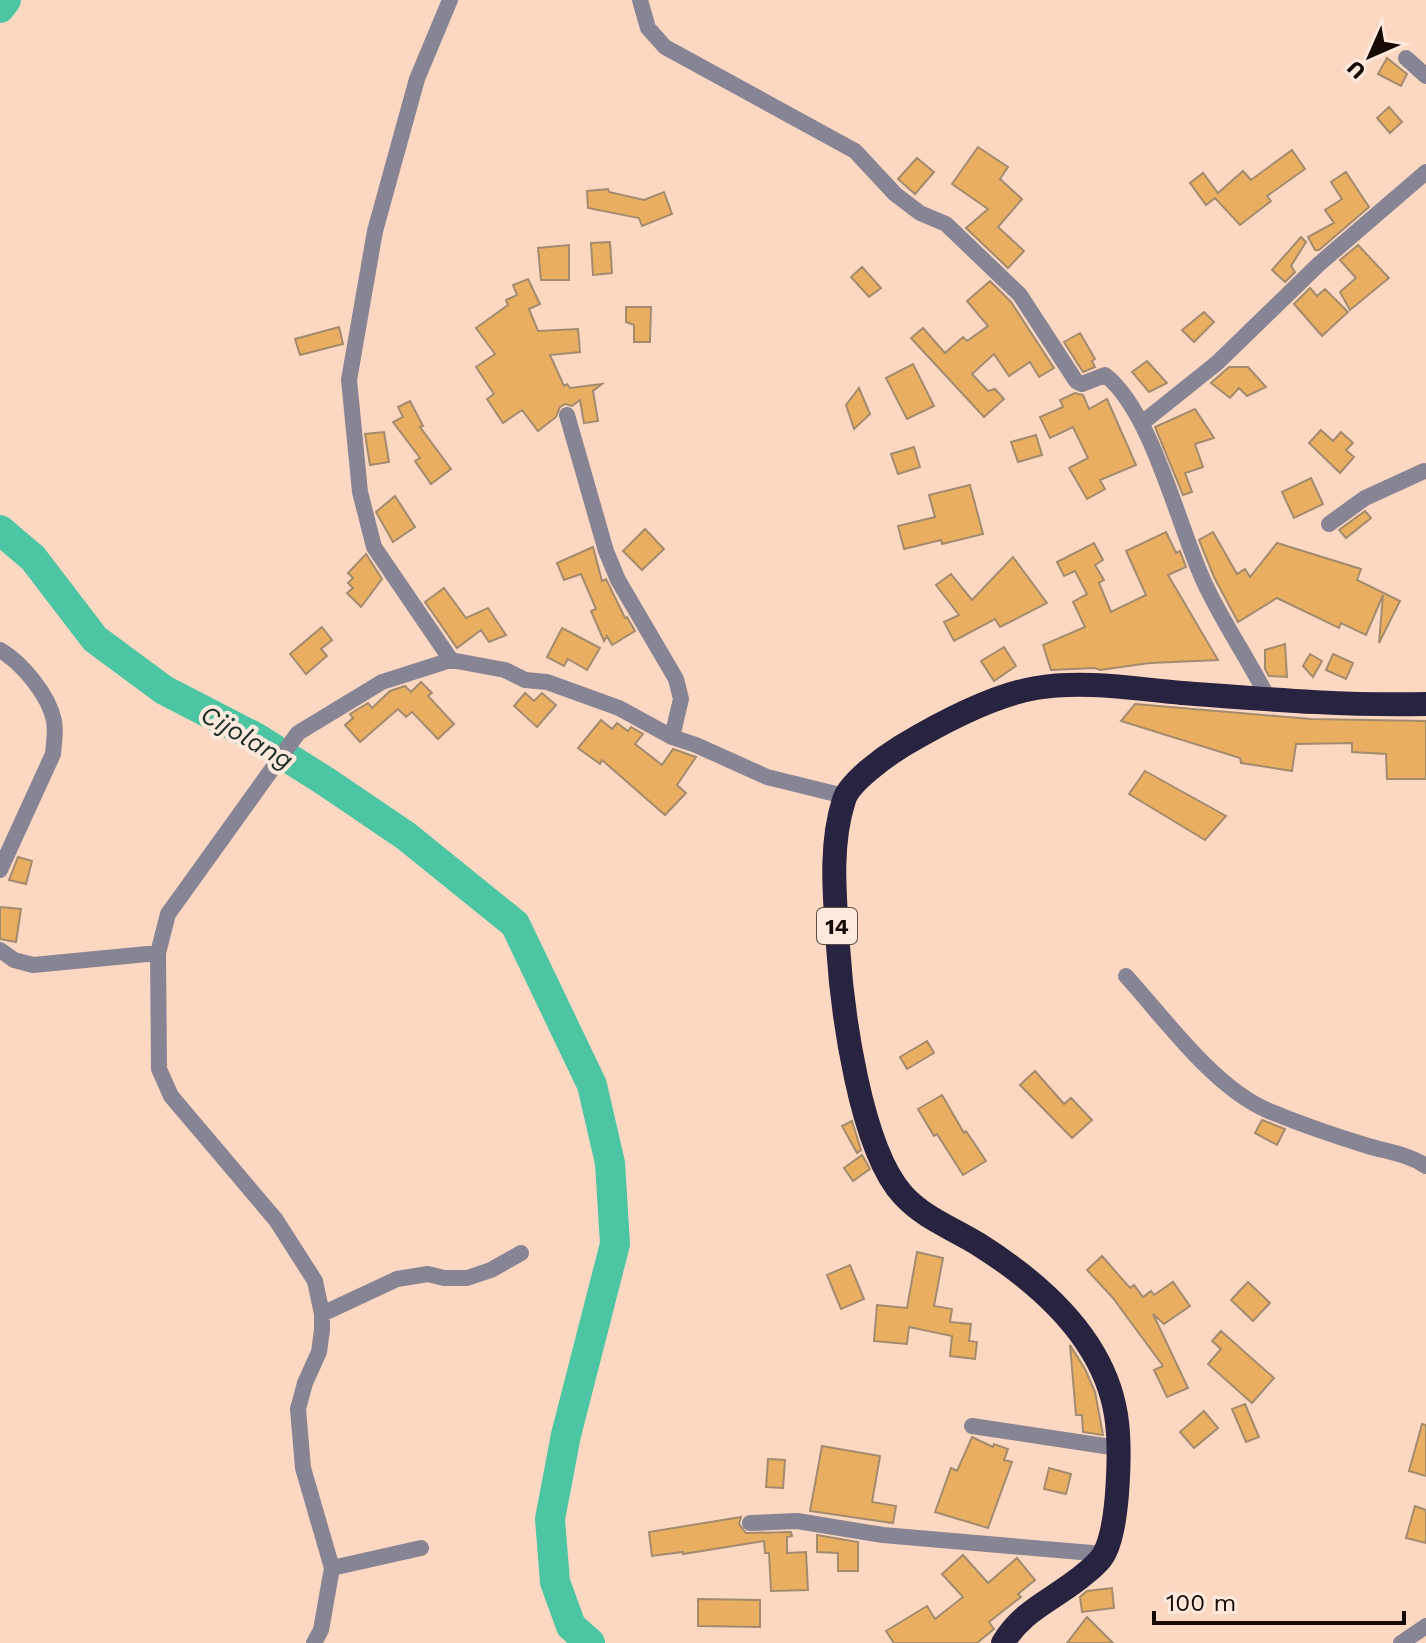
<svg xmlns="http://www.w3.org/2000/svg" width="1426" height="1643" viewBox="0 0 1426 1643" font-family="'Work Sans',sans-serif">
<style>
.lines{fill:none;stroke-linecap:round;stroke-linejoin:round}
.river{stroke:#4cc5a3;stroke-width:30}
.building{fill:#eaae60;stroke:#a38b6e;stroke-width:2}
.minor{stroke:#878594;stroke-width:16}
.highway{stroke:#28233e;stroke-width:24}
.labels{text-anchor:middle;stroke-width:8;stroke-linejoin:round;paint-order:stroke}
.shield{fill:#ffe8dc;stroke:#5c4d45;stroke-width:2}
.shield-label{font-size:22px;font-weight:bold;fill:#160a04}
.water-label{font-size:26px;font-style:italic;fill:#1a2f28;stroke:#ffe8dc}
</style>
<rect width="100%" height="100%" fill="#fcd8c3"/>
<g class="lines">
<path class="river" d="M0 8 6 0
M0 530 33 558 95 639 164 690 255 737 325 781 406 836 515 924 592 1085 610 1163 615 1244 566 1435 550 1519 555 1582 571 1626 590 1643"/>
</g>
<path class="building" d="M1387 58 1407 74 1401 86 1378 74Z
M1389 107 1402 122 1390 133 1377 118Z
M978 147 1008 167 1000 179 1022 199 998 227 1024 251 1008 268 966 228 988 209 952 184Z
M1292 150 1305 169 1267 196 1271 201 1240 225 1215 198 1206 205 1190 183 1203 173 1218 193 1243 171 1251 180Z
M917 158 934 172 915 194 898 179Z
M1346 172 1369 207 1319 250H1315L1308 237 1334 223 1325 210 1342 199 1331 182Z
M608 189 609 192 644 200 664 192 672 214 642 226 639 218 588 208 587 191Z
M1301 237 1306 242 1291 266 1295 272 1285 282 1272 270Z
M610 242 612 273 593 275 591 243Z
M569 245V280H541L538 248Z
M1358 245 1389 278 1350 310 1340 292 1356 278 1340 260Z
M862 267 881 288 869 297 851 277Z
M528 279 540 304 529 309 538 331 578 329 580 352 550 355 564 386 567 384 570 388 602 384 593 391 598 421 584 423 580 400 572 406 565 404 560 407 556 417 538 431 522 410 503 423 487 399 494 394 476 367 495 354 476 328 508 305 506 300 517 295 513 285Z
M990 281 1011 302 1054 368 1039 377 1030 362 1009 376 994 354 972 374 988 391 995 389 1004 399 984 417 911 338 923 328 945 353 963 337 967 341 988 326 967 301Z
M1310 288 1317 296 1325 289 1348 312 1322 336 1294 304Z
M626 307H651L650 342H634V325L626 322Z
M1204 312 1214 322 1194 342 1182 330Z
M339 327 343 344 300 355 295 339Z
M1080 333 1095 359 1092 361 1095 367 1083 372 1064 342Z
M1147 361 1167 383 1149 392 1132 372Z
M913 364 934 406 907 419 886 378Z
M1229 367H1248L1266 387 1247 396 1239 388 1230 398 1211 383Z
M859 388 870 414 854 429 846 405Z
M1075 393 1083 395 1089 409 1107 399 1136 465 1100 480 1105 489 1087 499 1069 468 1088 458 1073 427 1050 438 1040 417 1063 407 1060 400Z
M410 401 423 426 420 427 451 469 431 484 415 461 420 458 393 422 403 417 398 407Z
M1195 409 1214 438 1195 444 1203 467 1185 473 1192 492 1183 495 1155 427Z
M1321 430 1333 441 1341 432 1353 443 1346 450 1354 457 1340 473 1309 443Z
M384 432 389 462 370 465 365 434Z
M1036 435 1042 455 1018 462 1011 442Z
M914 447 920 467 898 474 891 454Z
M1311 478 1323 504 1294 518 1282 492Z
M970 485 983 534 942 544 941 540 904 549 898 526 935 517 929 495Z
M395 496 415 527 393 542 376 512Z
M1365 511 1371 518 1346 538 1339 530Z
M645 529 664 549 642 570 623 551Z
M1166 532 1176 553 1180 551 1186 567 1168 575 1218 660 1150 663 1100 670 1095 668 1051 670 1043 645 1085 627 1073 602 1087 594 1075 571 1064 576 1057 562 1094 543 1103 560 1095 565 1104 580 1099 583 1111 612 1146 595 1126 551Z
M1213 532 1237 574 1245 569 1250 577 1277 543 1361 569 1357 580 1400 601 1379 643 1383 595 1366 635 1341 623 1339 628 1277 598 1238 622 1214 577 1199 540Z
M593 547 602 581 606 579 625 618 627 617 635 631 612 645 607 636 604 641 591 611 596 609 581 574 564 580 557 563Z
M366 554 382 579 361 607 347 593 353 588 348 583 353 578 348 573Z
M1013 557 1047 603 1000 627 995 619 954 641 944 622 959 615 936 585 951 574 972 600Z
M444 588 466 618 488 608 506 635 489 642 481 630 457 648 425 602Z
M322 627 332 640 321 649 327 656 306 674 290 654Z
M562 628 600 648 587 670 568 659 564 666 547 657Z
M1285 644 1287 677 1269 676 1265 669V650Z
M1004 647 1016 666 994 681 981 661Z
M1310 654 1322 661 1313 677 1303 666Z
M1333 654 1353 663 1346 679 1326 670Z
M421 682 432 693 428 696 454 724 438 739 412 712 406 717 398 709 360 742 345 725 353 718 350 714 368 703 372 708 390 691 405 686 411 692Z
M525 693 534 701 542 693 556 705 537 727 514 706Z
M1135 704 1311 719 1426 721V779H1387L1386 754 1352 752V743L1296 744 1292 771 1241 763 1240 758 1121 721Z
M601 720 612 729 617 723 628 731 631 727 643 734 635 744 662 765 673 749 696 757 677 785 686 793 665 815 602 760 600 764 578 748Z
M1145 771 1226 816 1205 840 1129 794Z
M18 857 32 861 26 884 9 880Z
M0 907 21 909 16 942 0 939Z
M927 1041 934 1053 907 1069 900 1057Z
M1035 1071 1064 1104 1071 1098 1092 1120 1072 1138 1020 1085Z
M942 1095 964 1133 966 1131 986 1161 963 1175 937 1134 934 1136 918 1109Z
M1262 1120 1285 1129 1277 1145 1255 1133Z
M852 1121 861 1150 857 1153 842 1126Z
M862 1155 870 1169 853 1181 844 1168Z
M917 1252 943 1258 934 1306 952 1309 950 1322 971 1324 969 1341 977 1342 975 1359 950 1356 952 1336 909 1327 907 1344 874 1341 877 1305 907 1308Z
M1102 1256 1130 1288 1134 1285 1143 1297 1151 1291 1154 1295 1173 1282 1190 1306 1164 1324 1153 1314 1188 1388 1167 1397 1154 1370 1163 1366 1113 1298 1087 1270Z
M850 1265 864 1299 841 1309 827 1275Z
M1248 1282 1270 1303 1253 1321 1231 1300Z
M1221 1331 1274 1378 1252 1403 1208 1364 1221 1349 1212 1341Z
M1070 1345 1085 1369 1095 1392 1103 1435 1083 1432 1082 1415H1076Z
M1245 1404 1259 1437 1246 1442 1232 1409Z
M1204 1411 1218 1428 1194 1448 1180 1432Z
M1422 1424 1426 1425V1476L1409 1471Z
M972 1437 993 1447 994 1444 1008 1449 1004 1460 1012 1462 988 1528 935 1512 951 1468 957 1471Z
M822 1446 880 1456 872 1502 896 1506 893 1523 810 1511Z
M768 1459 785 1460 783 1488 766 1487Z
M1049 1468 1071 1474 1066 1494 1044 1489Z
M1415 1506 1426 1510V1543L1406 1538Z
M741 1517 739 1524 746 1533 791 1532 792 1536 787 1537V1553L806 1552 808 1590 771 1591 769 1553H765L764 1541 683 1554V1552L652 1556 649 1532Z
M817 1535 858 1542V1571H838V1553L817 1552Z
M963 1555 988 1583 1017 1558 1035 1580 1018 1594 1021 1597 989 1622 994 1629 977 1643H894L886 1631 927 1606 935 1619 963 1597 942 1574Z
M1112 1588 1114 1608 1082 1612 1080 1597 1087 1591Z
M698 1599 760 1600V1627L698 1626Z
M1087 1617 1113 1643H1067Z"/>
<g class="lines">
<path class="minor" d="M450 0 417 79 375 231 349 380 360 492 374 547 451 660 505 670 525 680 547 682 619 708 672 737 696 745 767 777 844 796
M640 0 648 28 665 47 855 151 895 194 920 213 946 224 1020 295 1076 381 1082 384 1105 375C1152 411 1178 526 1204 582 1223 623 1249 660 1269 700
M1406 58 1426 76
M567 415 606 551 618 580 676 679 681 699 672 737
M1142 423 1217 363 1319 264 1426 172
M1329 524 1365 498 1424 471
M0 650C22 663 49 695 54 721 56 732 54 743 53 754L0 870
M0 950 14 960 33 965 158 953
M1126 976C1165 1019 1215 1089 1269 1111 1300 1124 1335 1136 1368 1146 1388 1152 1408 1154 1426 1166
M322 1314 397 1279 428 1274 444 1278H467L491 1270 521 1253
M972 1426 1118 1448
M750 1523 797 1521 883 1535 1104 1554
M332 1568 421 1548
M314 1643 321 1630 332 1568 303 1468 298 1409 305 1383 319 1352 322 1330V1314L315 1281 276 1220 171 1096 159 1069 158 953 168 914 298 733 382 682 451 660
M1401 1643 1426 1626"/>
<path class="highway" d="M1003 1643C1021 1612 1050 1601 1077 1580 1086 1573 1100 1563 1105 1552 1119 1524 1121 1446 1116 1415 1104 1339 1040 1283 978 1244 952 1228 924 1218 903 1195 860 1148 842 1010 838 946 835 899 829 846 844 800 849 782 886 756 902 746 939 724 994 695 1036 688 1084 680 1135 689 1182 693 1263 699 1344 706 1426 704"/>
</g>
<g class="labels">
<rect class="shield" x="817" y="908" width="40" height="36" rx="6"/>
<g class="shield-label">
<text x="837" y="934">14</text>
</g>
<g class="water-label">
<text transform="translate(247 737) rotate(30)" y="9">Cijolang</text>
</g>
</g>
<g transform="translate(1370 56) rotate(225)" stroke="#ffe8dc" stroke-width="6" paint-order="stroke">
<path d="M0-6L14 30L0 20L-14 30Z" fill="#160a04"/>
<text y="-12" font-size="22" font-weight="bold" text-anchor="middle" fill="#160a04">U</text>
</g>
<path d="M1154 1611v12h250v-12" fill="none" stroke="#160a04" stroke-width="4"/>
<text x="1166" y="1611" font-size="24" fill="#160a04" stroke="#ffe8dc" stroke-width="6" paint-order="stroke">100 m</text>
</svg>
